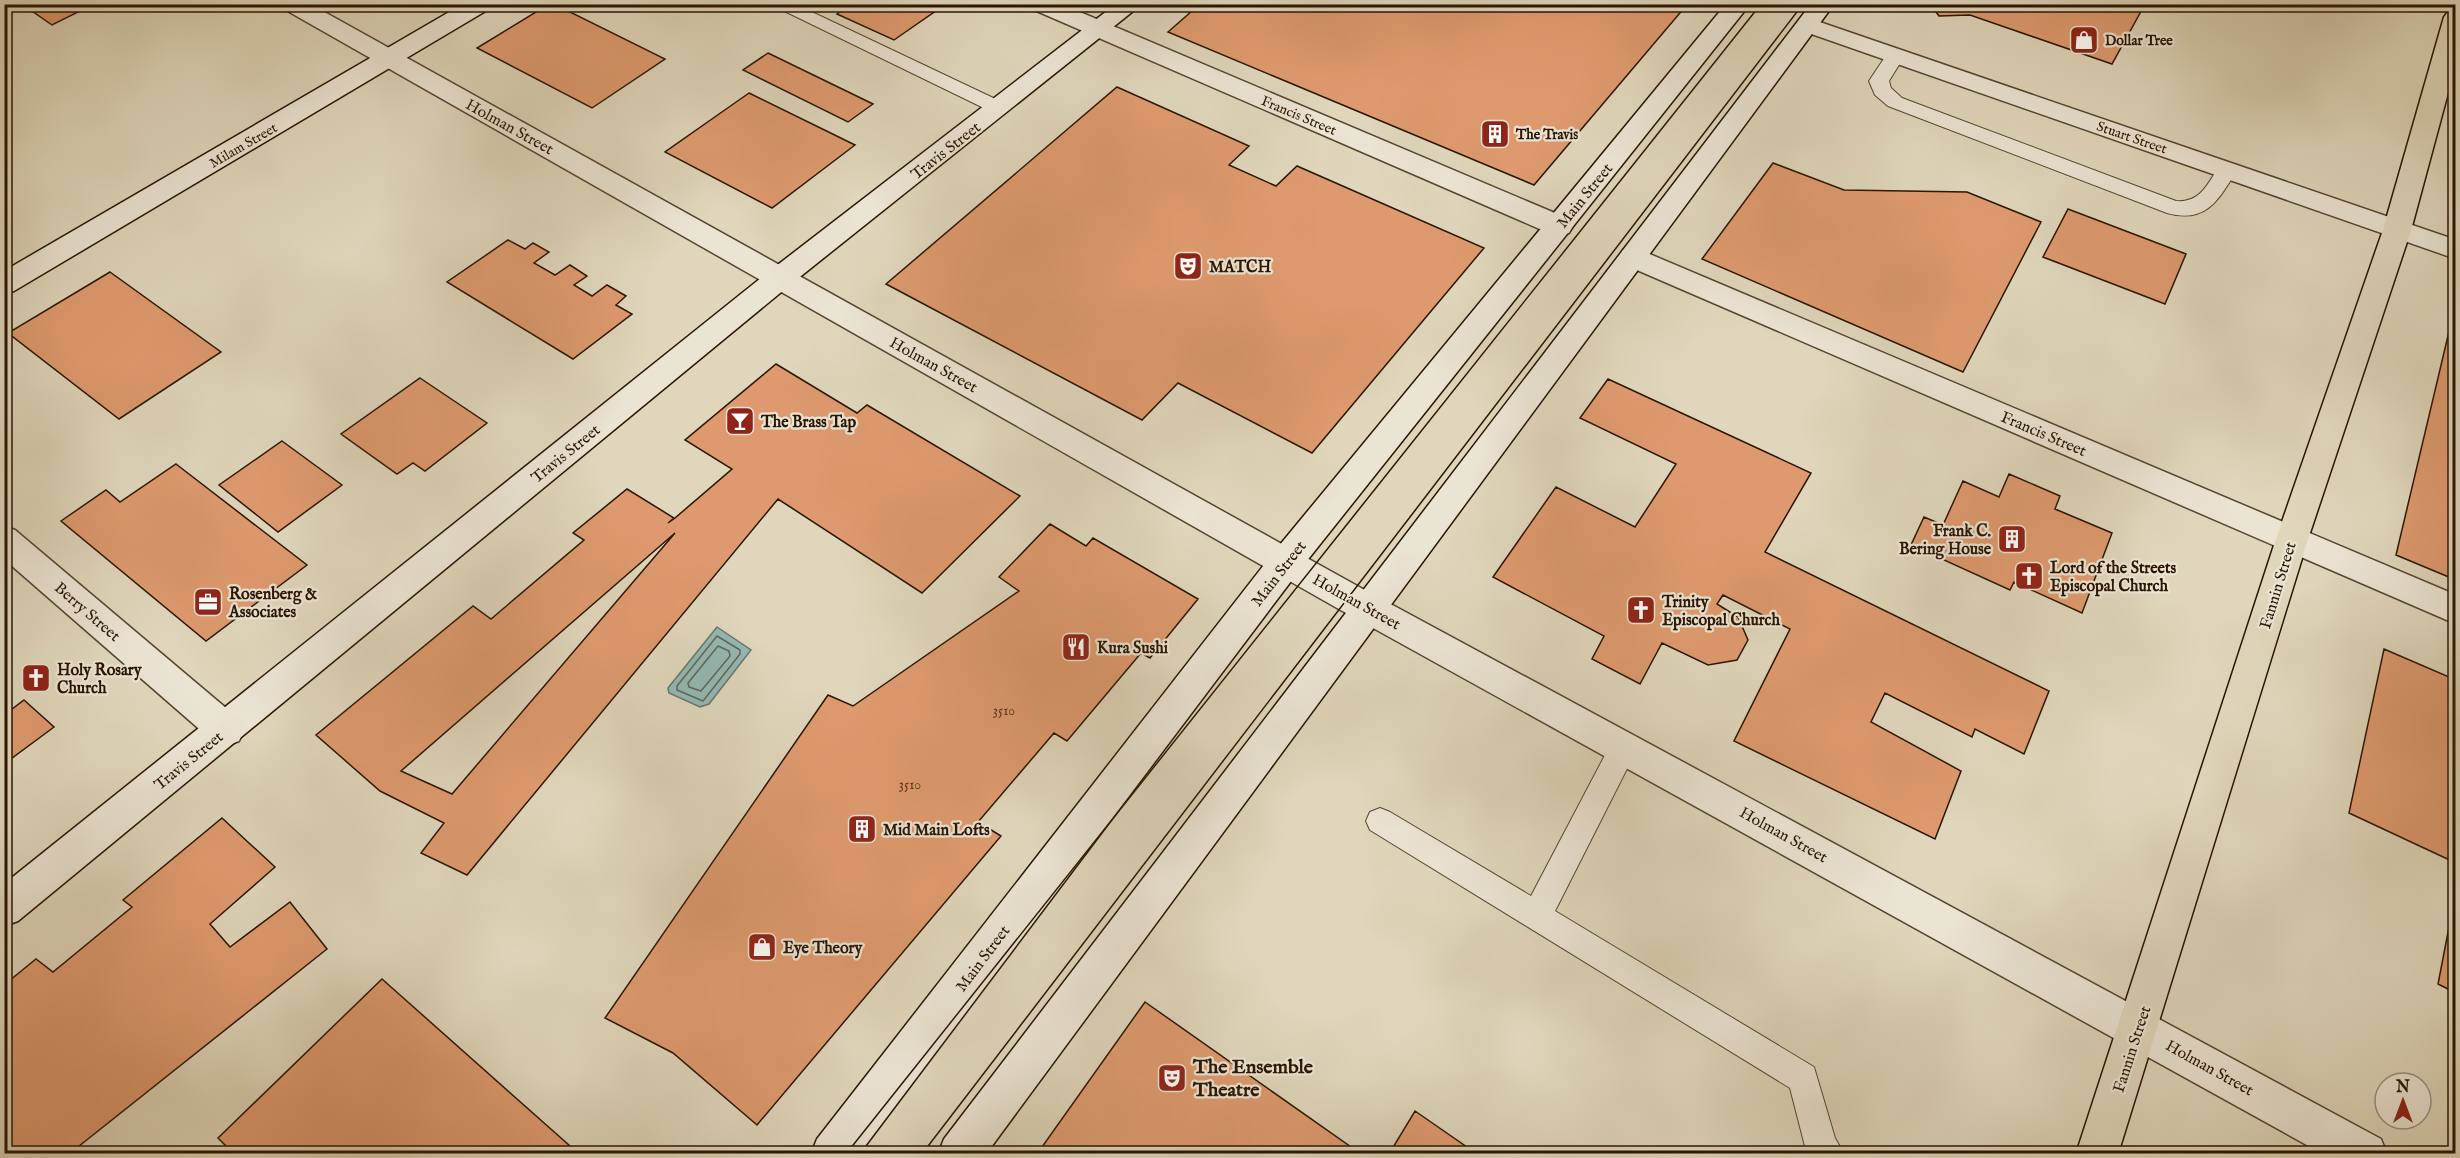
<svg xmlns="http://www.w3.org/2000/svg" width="2460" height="1158" viewBox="0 0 2460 1158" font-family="'IM FELL English',serif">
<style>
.water{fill:#94b9b4;stroke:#6a776d;stroke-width:1.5}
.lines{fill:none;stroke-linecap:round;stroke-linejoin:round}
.shore{stroke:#5f675b;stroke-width:1.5}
.building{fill:#de9a6e;stroke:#2a1502;stroke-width:1.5;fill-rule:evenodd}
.service-casing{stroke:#574530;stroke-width:2}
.minor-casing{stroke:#574530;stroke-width:3}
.tertiary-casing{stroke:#574530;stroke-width:3}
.secondary-casing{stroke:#2a1502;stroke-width:3}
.primary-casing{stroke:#2a1502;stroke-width:3}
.service{fill:#eae4d3;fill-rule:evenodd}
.minor{fill:#eae4d3;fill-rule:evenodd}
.tertiary{fill:#eae4d3;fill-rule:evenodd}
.secondary{fill:#eae4d3;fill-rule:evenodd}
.primary{fill:#dfd6bb;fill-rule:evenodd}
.tram{stroke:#2a1502;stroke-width:1.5}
.labels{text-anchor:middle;stroke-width:4.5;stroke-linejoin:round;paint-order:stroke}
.far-poi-label{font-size:14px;font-weight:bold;fill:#2a1502;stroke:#eae4d3;text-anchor:start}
.far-street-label{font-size:14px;fill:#2a1502;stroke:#eae4d3}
.number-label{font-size:14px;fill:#57361d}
.street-label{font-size:16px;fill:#2a1502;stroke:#eae4d3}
.poi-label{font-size:16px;font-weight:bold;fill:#2a1502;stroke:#eae4d3;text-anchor:start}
.near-poi-label{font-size:20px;font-weight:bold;fill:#2a1502;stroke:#eae4d3;text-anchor:start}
</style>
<rect width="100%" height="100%" fill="#dfd6bb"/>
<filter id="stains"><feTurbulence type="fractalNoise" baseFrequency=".00333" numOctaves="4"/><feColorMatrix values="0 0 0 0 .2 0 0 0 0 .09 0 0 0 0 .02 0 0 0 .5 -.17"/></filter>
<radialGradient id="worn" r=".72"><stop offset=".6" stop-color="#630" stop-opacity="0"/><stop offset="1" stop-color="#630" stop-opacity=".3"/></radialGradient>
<path class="water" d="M717 627 751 650 709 704 700 707 669 693 668 688Z"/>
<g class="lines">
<path class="shore" d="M717 636 740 650V654L703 701 677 690V686Z
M718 646 729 651 730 656 701 691 689 687 688 683Z"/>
</g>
<path class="building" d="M46 4H88L90 6 52 25 32 11Z
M549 4H554L665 59 592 108 477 48Z
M850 4H925L937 10 894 40 837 14Z
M1200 4H1679L1685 7 1534 185 1168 32Z
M1930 4H2145L2112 64 1970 15 1939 16Z
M768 53 873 104 848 122 743 70Z
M1117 87 1249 146 1229 165 1276 186 1297 166 1484 248 1312 453 1178 383 1142 420 886 284Z
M749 93 855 145 772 208 665 152Z
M1773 163 1844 190 1967 192 2041 222 1963 372 1702 259Z
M2068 209 2186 254 2165 304 2043 257Z
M508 240 525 249 533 243 549 252 534 263 555 275 570 265 587 276 574 285 592 296 607 285 626 296 616 305 632 314 573 359 447 282Z
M110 272 221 352 119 419 8 333Z
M2456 302V580L2396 555Z
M776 364 857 413 867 405 1020 496 922 593 778 499 467 875 421 853 444 823 380 791 316 735 473 606 491 619 584 540 573 533 627 489 674 518 668 523 675 518 732 469 685 440ZM675 533 452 794 401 771Z
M420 378 487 423 425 471 413 463 397 474 341 434Z
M1608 379 1811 473 1765 552 2049 691 2024 754 1975 729 1972 737 1885 693 1871 722 1961 771 1935 839 1734 741 1790 629 1723 595 1717 604 1738 617 1748 640 1737 660 1708 665 1662 643 1640 684 1592 659 1604 636 1493 577 1556 487 1635 527 1676 464 1580 418Z
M282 441 342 485 278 532 219 485Z
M176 464 307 565 206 641 61 521 106 490 120 502Z
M2009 474 2060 496 2055 509 2112 533 2082 613 2014 582 2010 590 1911 545 1924 517 1943 525 1963 481 1999 497Z
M1050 524 1086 546 1093 538 1198 599 1150 658 1141 653 1067 741 1054 733 978 822 1001 836 757 1125 673 1053 605 1018 828 695 853 706 1019 591 999 577Z
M2384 649 2456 680V863L2349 813Z
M24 700 54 727 4 764V709L8 712Z
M222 818 275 867 210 924 230 947 290 902 327 949 69 1154H4V985L36 959 53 972 132 907 123 900Z
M2456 891V993L2438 984Z
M382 979 579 1154H234L218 1138Z
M1145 1002 1361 1154H1037Z
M1415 1111 1477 1154H1389Z"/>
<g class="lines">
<g class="service-casing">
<path id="service" d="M770 4H795L1006 104 1009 108 1006 112H992Z
M1896 49 1905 55 1889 81 1891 88 1902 98 2176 201C2201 203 2208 183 2220 165H2234L2237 170C2219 199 2207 224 2167 213L1888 106 1875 95 1869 81 1889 51Z
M1624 735 1634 738 1638 747 1555 911 1814 1067 1835 1138 1844 1154H1807L1790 1088 1370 830 1366 821 1370 812 1380 808 1390 812 1531 896 1614 738Z"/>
</g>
<g class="minor-casing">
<path id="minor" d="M1029 4H1061L1569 219 1573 226 1569 233 1559 235 1549 233 1032 9Z
M1808 18 2456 240V259L1800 30 1796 25 1800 20Z
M1633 247 2456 595V624L1623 264 1619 257 1623 250Z
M4 526 15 530 239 719 244 730 239 741 226 746 213 741 4 559Z"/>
</g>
<g class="tertiary-casing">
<path id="tertiary" d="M281 4H310L1361 588 2381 1139 2387 1154H2323L1337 608 284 9Z"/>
</g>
<g class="secondary-casing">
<path id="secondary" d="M463 4H492L489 9 14 291 4 294V271Z
M1116 4H1142L791 284 18 921 4 926V884L771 270Z
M1726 4H1750L1298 572 859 1154H811L817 1139 1274 552Z
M1811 4H1834L986 1154H938L944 1139Z"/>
</g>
<g class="primary-casing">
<path id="primary" d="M2456 10V63L2411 230 2308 539 2118 1154H2076L2276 539 2383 230 2444 17 2448 12Z"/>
</g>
<use href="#service" class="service"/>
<use href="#minor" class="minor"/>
<use href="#tertiary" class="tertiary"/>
<use href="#secondary" class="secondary"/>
<use href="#primary" class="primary"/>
<path class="tram" d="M846 1154 1761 4
M922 1154 1803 4"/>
</g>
<defs>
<g id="shop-square" transform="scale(1.5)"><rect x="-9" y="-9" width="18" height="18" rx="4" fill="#8f2418" stroke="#eae4d3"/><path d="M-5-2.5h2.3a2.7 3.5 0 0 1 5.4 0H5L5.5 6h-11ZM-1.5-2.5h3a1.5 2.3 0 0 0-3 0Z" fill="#fff"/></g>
<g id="building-square" transform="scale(1.5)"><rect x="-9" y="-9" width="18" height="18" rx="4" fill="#8f2418" stroke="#eae4d3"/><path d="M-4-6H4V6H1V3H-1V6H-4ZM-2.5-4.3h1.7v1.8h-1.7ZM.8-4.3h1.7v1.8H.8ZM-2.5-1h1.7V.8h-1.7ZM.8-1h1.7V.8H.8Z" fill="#fff"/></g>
<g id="theatre-square" transform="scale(1.5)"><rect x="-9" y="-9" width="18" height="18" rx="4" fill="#8f2418" stroke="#eae4d3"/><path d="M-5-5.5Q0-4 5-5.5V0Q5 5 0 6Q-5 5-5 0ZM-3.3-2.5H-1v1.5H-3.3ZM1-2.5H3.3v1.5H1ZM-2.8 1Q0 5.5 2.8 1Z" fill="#fff"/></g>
<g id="bar-square" transform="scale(1.5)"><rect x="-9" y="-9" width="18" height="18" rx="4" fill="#8f2418" stroke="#eae4d3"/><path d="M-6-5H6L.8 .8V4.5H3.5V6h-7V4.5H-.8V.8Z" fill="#fff"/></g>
<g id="church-square" transform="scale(1.5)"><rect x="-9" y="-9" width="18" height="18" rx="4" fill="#8f2418" stroke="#eae4d3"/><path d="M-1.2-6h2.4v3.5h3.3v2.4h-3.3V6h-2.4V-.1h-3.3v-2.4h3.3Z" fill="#fff"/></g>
<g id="office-square" transform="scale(1.5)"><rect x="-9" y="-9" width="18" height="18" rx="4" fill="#8f2418" stroke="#eae4d3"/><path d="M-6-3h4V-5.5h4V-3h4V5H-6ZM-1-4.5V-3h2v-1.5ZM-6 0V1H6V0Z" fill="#fff"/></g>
<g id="restaurant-square" transform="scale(1.5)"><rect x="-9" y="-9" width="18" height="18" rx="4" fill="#8f2418" stroke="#eae4d3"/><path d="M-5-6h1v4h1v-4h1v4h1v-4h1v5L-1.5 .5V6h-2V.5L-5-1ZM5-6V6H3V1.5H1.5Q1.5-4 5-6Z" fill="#fff"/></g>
</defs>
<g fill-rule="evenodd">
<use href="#shop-square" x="2084" y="40"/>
<use href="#building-square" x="1495" y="134"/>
<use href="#theatre-square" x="1188" y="266"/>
<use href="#bar-square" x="740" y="421"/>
<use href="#building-square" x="2012" y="539"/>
<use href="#church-square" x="2029" y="576"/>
<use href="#office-square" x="208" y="602"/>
<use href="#church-square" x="1641" y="610"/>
<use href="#restaurant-square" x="1076" y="647"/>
<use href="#church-square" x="36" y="678"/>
<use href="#building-square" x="862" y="829"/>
<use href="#shop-square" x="762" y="947"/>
<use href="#theatre-square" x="1172" y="1078"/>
</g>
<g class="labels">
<g class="far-poi-label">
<text x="2105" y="45">Dollar Tree</text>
<text x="1516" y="139">The Travis</text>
</g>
<g class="far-street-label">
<text transform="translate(1299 115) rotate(23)" y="5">Francis Street</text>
<text transform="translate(2132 137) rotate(19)" y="5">Stuart Street</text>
<text transform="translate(243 145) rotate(-30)" y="5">Milam Street</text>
</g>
<g class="number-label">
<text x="1004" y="715">3510</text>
<text x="910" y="789">3510</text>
</g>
<g class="street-label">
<text transform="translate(510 126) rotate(29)" y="6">Holman Street</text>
<text transform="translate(945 150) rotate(-38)" y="6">Travis Street</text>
<text transform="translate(1584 195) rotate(-51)" y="6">Main Street</text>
<text transform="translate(934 364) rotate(29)" y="6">Holman Street</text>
<text transform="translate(2044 433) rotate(23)" y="6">Francis Street</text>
<text transform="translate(565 453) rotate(-39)" y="6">Travis Street</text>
<text transform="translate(1278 573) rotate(-52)" y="6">Main Street</text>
<text transform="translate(2277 585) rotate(-73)" y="6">Fannin Street</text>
<text transform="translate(1357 601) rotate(29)" y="6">Holman Street</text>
<text transform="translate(88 611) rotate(41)" y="6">Berry Street</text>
<text transform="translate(188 760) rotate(-39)" y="6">Travis Street</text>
<text transform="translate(1784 834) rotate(29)" y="6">Holman Street</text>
<text transform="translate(982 958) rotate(-53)" y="6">Main Street</text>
<text transform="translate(2131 1049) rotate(-72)" y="6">Fannin Street</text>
<text transform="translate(2210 1067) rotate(29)" y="6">Holman Street</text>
</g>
<g class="poi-label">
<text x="1209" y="272">MATCH</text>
<text x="761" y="427">The Brass Tap</text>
<text x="1991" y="536" text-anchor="end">Frank C.<tspan x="1991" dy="18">Bering House</tspan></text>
<text x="2050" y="573">Lord of the Streets<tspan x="2050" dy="18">Episcopal Church</tspan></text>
<text x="229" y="599">Rosenberg &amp;<tspan x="229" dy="18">Associates</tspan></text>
<text x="1662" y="607">Trinity<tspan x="1662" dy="18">Episcopal Church</tspan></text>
<text x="1097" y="653">Kura Sushi</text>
<text x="57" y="675">Holy Rosary<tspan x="57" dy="18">Church</tspan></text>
<text x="883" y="835">Mid Main Lofts</text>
<text x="783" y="953">Eye Theory</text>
</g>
<g class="near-poi-label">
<text x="1193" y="1073">The Ensemble<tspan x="1193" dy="23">Theatre</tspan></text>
</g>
</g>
<rect width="2460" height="1158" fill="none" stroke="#dfd6bb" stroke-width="24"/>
<rect x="6" y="6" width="2448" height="1146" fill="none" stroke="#2a1502" stroke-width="3"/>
<rect x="12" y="12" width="2436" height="1134" fill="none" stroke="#2a1502" stroke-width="1.5"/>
<g transform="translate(2403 1101)"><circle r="28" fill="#eae4d3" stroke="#9d917f" stroke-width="1.5"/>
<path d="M0-4.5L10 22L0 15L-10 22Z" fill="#8f2418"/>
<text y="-9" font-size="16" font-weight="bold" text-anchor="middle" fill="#2a1502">N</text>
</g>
<rect width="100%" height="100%" filter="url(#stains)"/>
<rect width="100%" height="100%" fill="url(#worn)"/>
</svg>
